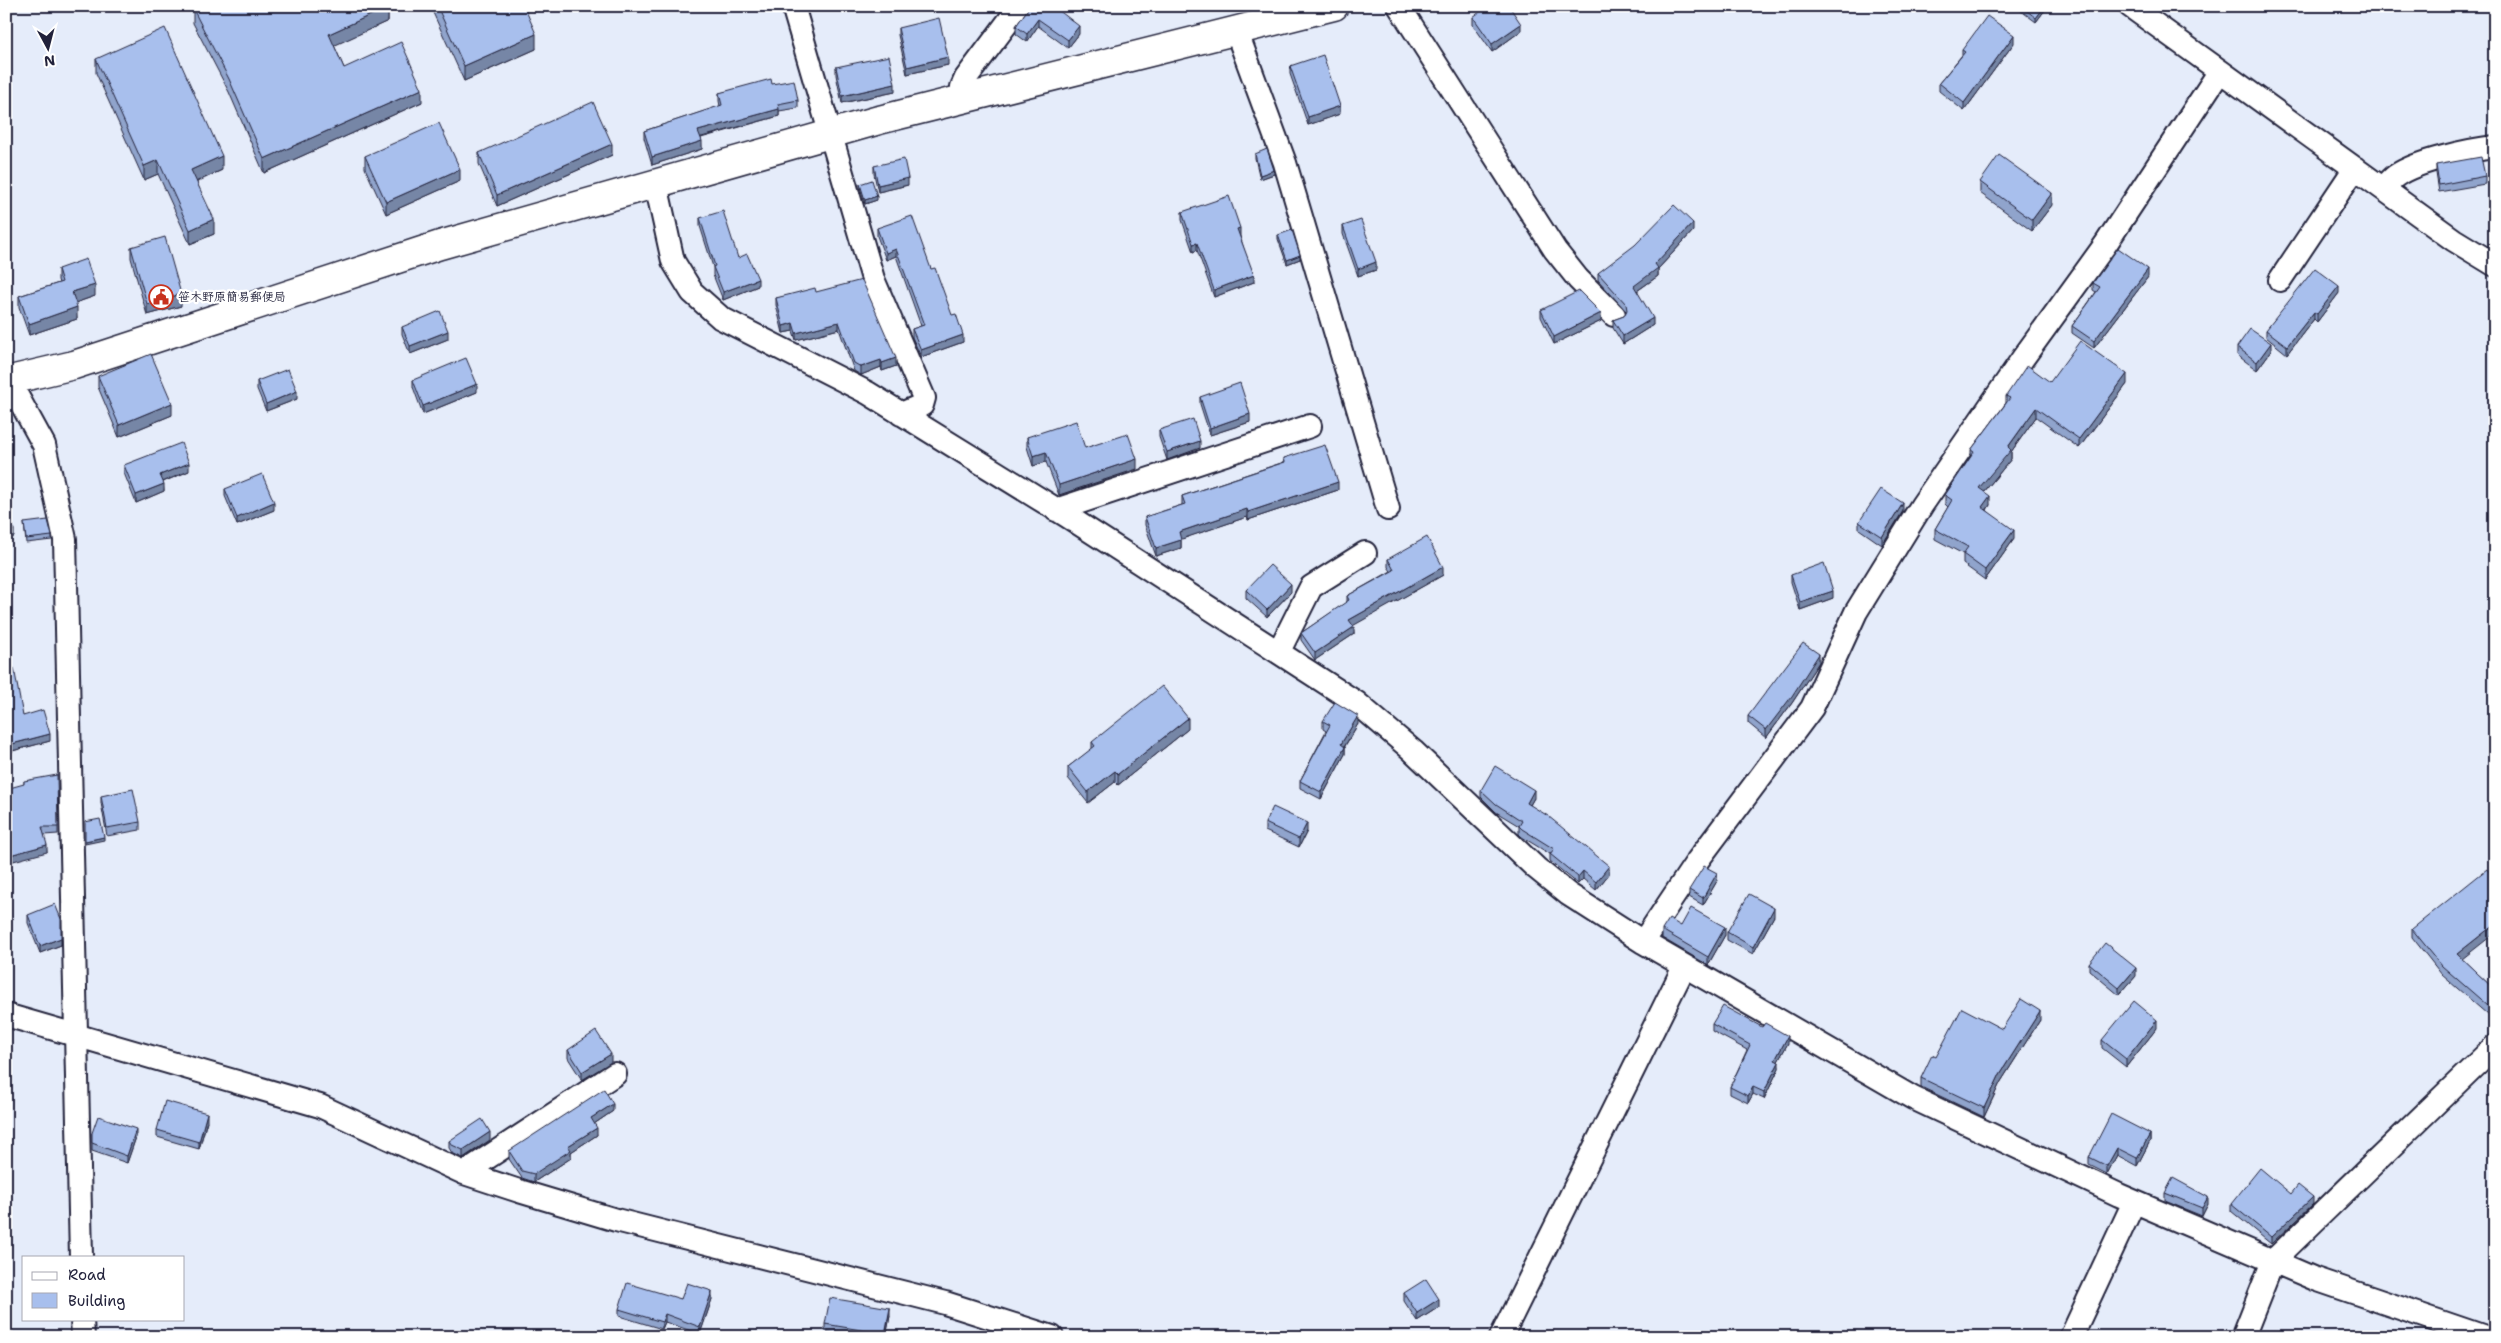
<svg xmlns="http://www.w3.org/2000/svg" width="2501" height="1343" viewBox="0 0 2501 1343" font-family="'Shantell Sans','Klee One',sans-serif">
<style>
.lines{fill:none;stroke-linecap:round;stroke-linejoin:round}
.street-casing{stroke:#22223b;stroke-width:26}
.secondary-casing{stroke:#22223b;stroke-width:31}
.street{stroke:#fff;stroke-width:22}
.secondary{stroke:#fff;stroke-width:28}
.wall{fill:#90a4cc;stroke:#22223b}
.shaded-wall{fill:#7686a6;stroke:#22223b}
.building{fill:#a8bfed;stroke:#22223b}
.labels{text-anchor:middle;stroke-width:4.5;stroke-linejoin:round;paint-order:stroke}
.poi-label{font-size:12px;font-weight:bold;fill:#22223b;stroke:#fff;text-anchor:start}
</style>
<rect width="100%" height="100%" fill="#e5ecfa"/>
<filter id="ink" filterUnits="userSpaceOnUse"><feTurbulence type="fractalNoise" baseFrequency=".02" numOctaves="2"/><feDisplacementMap in="SourceGraphic" scale="10" xChannelSelector="R" yChannelSelector="G"/><feConvolveMatrix kernelMatrix="1 2 1 2 8 2 1 2 1" color-interpolation-filters="sRGB"/></filter>
<g filter="url(#ink)">
<g class="lines">
<g class="street-casing">
<path id="street" d="M793 6 873 279 924 398 922 405 901 414
M1399 6 1555 250 1578 279 1614 315
M2130 6 2454 240 2495 265
M1236 30 1285 163 1388 509
M964 98 962 87 966 78 1020 6
M656 184 673 261 692 292 721 318 868 393 1067 516 1357 703 1413 751 1536 868 1568 894 1643 942 1913 1098 2119 1195 2315 1279 2485 1337
M2383 188C2388 184 2392 178 2397 175 2418 161 2469 150 2495 147
M2280 280 2355 168
M9 381 44 445 65 539 81 1257
M1056 510 1310 426
M1279 651 1311 587 1365 553
M1643 942 1698 860 1812 708 1856 612 1922 505 2023 358 2105 245 2220 71
M6 1015 320 1106 464 1173 519 1191 616 1220 945 1303 1052 1337
M464 1173 615 1074
M82 1319 83 1337
M1501 1337 1684 967
M2071 1337 2134 1202
M2243 1337 2273 1261 2495 1046"/>
</g>
<g class="secondary-casing">
<path id="secondary" d="M6 381 74 365 440 245 879 120 1334 6"/>
</g>
<use href="#street" class="street"/>
<use href="#secondary" class="secondary"/>
</g>
<path class="wall" d="M191 6H388V21L334 45 344 68 422 102 264 173 229 92 193 23V10Z
M430 6H524L536 49 464 81Z
M1030 6 1079 34 1068 48 1038 26 1027 42 1016 34V26Z
M2021 6H2048L2036 22 2020 10Z
M2487 6H2495V31L2491 32Z
M1473 17 1521 31 1492 52 1473 25Z
M898 28 948 65 907 74 898 35Z
M2014 43 1964 111 1939 91V83L1962 55V50Z
M96 59 222 170 197 182 214 234 190 244 158 174 144 180 96 73Z
M1290 66 1340 114 1308 125 1290 74Z
M836 67 895 92 842 103 836 75Z
M772 84 798 100V108L779 111V116L701 138 702 149 652 165 644 138V131L720 106 719 101V93Z
M479 153 612 155 497 206 479 164Z
M1255 154 1274 174 1260 179 1255 158Z
M365 156 460 181 386 214 365 168Z
M2436 165 2485 176V184L2439 192 2436 173Z
M874 166 908 185 878 192 874 174Z
M1980 182 2052 205 2032 231 1980 193Z
M860 184 877 200 865 204 860 187Z
M1182 212 1240 235V236L1254 282 1214 297 1197 250 1193 252 1182 220Z
M700 218 738 258 758 286 723 300 713 275V267L700 226Z
M1343 226 1376 270 1358 276 1343 234Z
M877 228 931 269 963 342 921 357 912 337V329L921 326 896 256 886 260 877 236Z
M1693 231 1658 269V276L1637 291 1653 325 1623 344 1613 328V320L1624 316 1626 311 1598 280V273Z
M1278 235 1300 259 1287 264 1278 239Z
M131 247 181 306 147 315 131 258Z
M58 269 95 296 75 303 77 319 29 335 19 307V296L59 283 58 280Z
M2148 277 2094 348 2072 333V326L2096 292 2093 290V283Z
M816 292 896 366 882 371 881 367 861 375 854 371 839 329 796 340 793 331 783 333 776 305V298Z
M2339 293 2317 322 2314 319 2287 354 2266 337V330Z
M1541 310 1601 321 1554 344 1541 317Z
M2493 323H2495V338L2493 335Z
M402 327 448 339 410 354 402 334Z
M2237 347 2271 351 2257 370 2237 355Z
M98 376 172 415 119 437 98 387Z
M413 380 477 392 423 414 413 387Z
M257 381 297 399 266 411 257 389Z
M2050 382 2127 384 2079 448 2036 417 2011 452V459L1984 492 1990 505 1987 510 2014 539 1985 580 1963 564V554L1935 539V529L1948 507 1945 504V495L1971 456V450L2006 403V396Z
M1200 397 1250 422 1210 435 1200 404Z
M1159 430 1200 448 1167 460 1159 437Z
M1027 437 1085 448 1137 469 1059 495 1046 462 1033 466 1027 447Z
M1284 458 1338 490 1248 520 1247 517 1181 539V548L1156 556 1145 525V517L1182 505V496L1284 462Z
M124 465 189 471 163 482 164 491 136 503 124 473Z
M225 489 274 510 237 525 225 496Z
M2495 491V502L2493 499V492Z
M1903 511 1882 545 1859 529V522Z
M24 523 52 536V540L26 543Z
M1388 559 1443 575 1353 625 1354 634 1315 660 1301 640V633L1347 602V596L1391 571 1388 567Z
M1791 575 1833 598 1800 610 1791 582Z
M1246 590 1291 592 1267 617 1246 598Z
M1819 662 1792 703 1766 738 1748 723V716Z
M6 669 23 716 50 741 12 751 6 731Z
M1323 721 1358 724 1345 746V754L1321 799 1300 788V781L1326 731 1323 729Z
M1188 729 1118 785 1115 782 1088 803 1068 778V767L1092 749V742Z
M24 781 58 827V834L44 835 47 852 24 784Z
M1481 790 1534 798 1530 805 1609 874 1596 890 1583 879 1578 884 1550 861V854L1522 837 1519 834V826L1496 812 1481 797Z
M101 796 140 822V830L107 836 101 803Z
M1265 823 1307 831 1299 847 1265 831Z
M1717 881 1703 905 1689 897V890Z
M6 896 8 908V916H6Z
M28 915 61 945 40 953 28 923Z
M1774 916 1753 954 1727 940V932Z
M1681 926 1725 935 1708 965 1662 938V930Z
M2412 929 2462 959 2495 990V1021L2442 975 2412 937Z
M2089 963 2136 976 2119 995 2089 970Z
M2040 1020 2000 1083 1984 1117 1921 1087V1078L1936 1057 2002 1029Z
M1712 1024 1788 1043 1778 1061 1779 1068 1764 1099 1753 1094 1748 1103 1730 1094V1087L1747 1050 1712 1031Z
M2157 1028 2126 1067 2102 1048V1040Z
M568 1050 611 1062 582 1080 568 1058Z
M613 1111 594 1124 597 1135 571 1152V1158L534 1182 522 1178 509 1159V1151Z
M207 1121 199 1149 157 1137V1130Z
M92 1133 136 1137 127 1163 92 1151Z
M2150 1134V1141L2137 1166 2117 1155 2107 1174 2089 1165V1157Z
M490 1140 463 1158 452 1153 449 1148V1141Z
M2165 1193 2208 1204 2202 1216 2165 1201Z
M2291 1194 2313 1204 2271 1244 2231 1211V1204Z
M1404 1293 1439 1307 1417 1321 1404 1301Z
M681 1299H712L700 1334 665 1322 662 1329 619 1316V1309Z
M890 1316 886 1337H856L825 1331V1324Z"/>
<path class="shaded-wall" d="M714 6H721L714 9Z
M1778 6H1785L1778 10Z
M2045 6H2048L2036 22V18Z
M388 7V21L329 48V34Z
M1038 19V26L1027 42V34Z
M1521 24V31L1492 52V44Z
M1079 26V34L1068 48V40Z
M536 34V49L464 81V66Z
M2014 35V43L1964 111V103Z
M948 57V65L907 74V67Z
M895 84V92L842 103V96Z
M422 89V102L264 173V159Z
M1340 106V114L1308 125V117Z
M779 109V116L698 138V131Z
M702 141V149L652 165V157Z
M612 144V155L497 206V195Z
M222 156V170L191 184V170Z
M158 160V174L144 180V166Z
M460 169V181L386 214V202Z
M1274 170V174L1260 179V175Z
M908 178V185L878 192V185Z
M2052 193V205L2032 231V220Z
M877 196V200L865 204V200Z
M214 219V234L190 244V230Z
M1693 223V231L1658 269V276L1634 293V286Z
M1240 228V235L1237 237V229Z
M1197 243V250L1193 252V244Z
M896 249V256L886 260V253Z
M1300 255V259L1287 264V260Z
M1376 262V270L1358 276V269Z
M2148 269V277L2094 348V341Z
M1254 275V282L1214 297V290Z
M758 279V286L723 300V292Z
M95 285V296L72 304V292Z
M2339 286V293L2317 322V314Z
M181 294V306L147 315V304Z
M77 307V319L29 335V324Z
M2314 312V319L2287 354V346Z
M1601 313V321L1554 344V337Z
M1653 318V325L1623 344V336Z
M839 322V329L796 340V333Z
M793 323V331L783 333V326Z
M448 331V339L410 354V346Z
M963 335V342L921 357V350Z
M2271 343V351L2257 370V362Z
M896 358V366L882 371V363Z
M881 360V367L861 375V367Z
M2127 374V384L2079 448V439Z
M477 384V392L423 414V406Z
M297 391V399L266 411V404Z
M172 403V415L119 437V425Z
M2036 408V417L2011 452V459L1979 498V488Z
M1250 414V422L1210 435V428Z
M1200 441V448L1167 460V452Z
M1046 452V462L1033 466V456Z
M1137 459V469L1059 495V485Z
M189 463V471L160 483V475Z
M1338 482V490L1248 520V512Z
M164 484V491L136 503V495Z
M1990 496V505L1982 516V507Z
M274 502V510L237 525V518Z
M1903 503V511L1882 545V537Z
M1247 509V517L1179 540V532Z
M14 530V537L6 539V532Z
M2014 530V539L1985 580V570Z
M1181 540V548L1156 556V548Z
M1443 567V575L1349 628V620Z
M1291 584V592L1267 617V610Z
M1833 591V598L1800 610V602Z
M1354 627V634L1315 660V653Z
M1819 654V662L1792 703 1766 738V730Z
M1358 716V724L1341 752V744Z
M1188 718V729L1118 785V774Z
M50 734V741L12 751V744Z
M1345 747V754L1321 799V792Z
M1115 771V782L1088 803V792Z
M1534 790V798L1527 810V803Z
M1307 823V831L1299 847V839Z
M104 837V840L85 844V841Z
M47 845V852L6 863V856Z
M1609 866V874L1596 890V882Z
M1583 871V879L1578 884V877Z
M1717 873V881L1703 905V898Z
M1774 908V916L1753 954V947Z
M2495 924V933L2457 963V954Z
M1725 927V935L1708 965V957Z
M61 938V945L40 953V946Z
M2136 968V976L2119 995V988Z
M2040 1011V1020L2000 1083 1984 1117V1108L2000 1074Z
M2157 1020V1028L2126 1067V1059Z
M1788 1036V1043L1775 1067V1060Z
M611 1054V1062L582 1080V1072Z
M1779 1062V1068L1764 1099V1092Z
M1753 1087V1094L1748 1103V1096Z
M613 1104V1111L591 1126V1118Z
M207 1113V1121L199 1149V1142Z
M597 1128V1135L571 1152V1158L534 1182V1174L568 1146Z
M136 1129V1137L127 1163V1156Z
M490 1132V1140L463 1158V1150Z
M2150 1134V1141L2137 1166V1158Z
M2117 1148V1155L2107 1174V1166Z
M2208 1197V1204L2202 1216V1208Z
M2313 1197V1204L2271 1244V1237Z
M712 1291V1299L700 1334V1327Z
M1439 1299V1307L1417 1321V1313Z
M890 1308V1316L886 1337H885Z
M665 1314V1322L662 1329V1322Z"/>
<path class="building" d="M197 6H388V7L329 34 344 68 401 42 422 89 264 159 229 79 193 9 197 7Z
M437 6H524L536 34 464 66Z
M1030 6H1053L1079 26 1068 40 1038 19 1027 34 1016 26Z
M1488 6H1509L1521 24 1492 44 1473 17Z
M2021 6H2045L2036 18Z
M2488 6H2495V24H2491Z
M1987 16 2014 35 1964 103 1939 83 1965 52 1962 50Z
M939 18 948 57 907 67 898 28Z
M165 28 222 156 191 170 214 219 190 230 158 160 144 166 96 59Z
M1323 55 1340 106 1308 117 1290 66Z
M889 56 895 84 842 96 836 67Z
M771 79 772 84 794 80 798 100 778 104 779 109 698 131 702 141 652 157 644 131 722 105 719 93Z
M593 102 612 144 497 195 479 153Z
M439 123 460 169 386 202 365 156Z
M1267 149 1274 170 1260 175 1255 154Z
M1999 155 2052 193 2032 220 1980 182Z
M2481 157 2485 176 2439 185 2436 165Z
M904 159 908 178 878 185 874 166Z
M872 180 877 196 865 200 860 184Z
M1229 196 1240 228 1237 229 1254 275 1214 290 1197 243 1193 244 1182 212Z
M1674 205 1693 223 1655 264 1658 268 1634 286 1653 318 1623 336 1613 320 1624 316 1627 310 1626 304 1598 273 1635 245Z
M723 211 738 258 747 254 758 279 723 292 713 267 715 266 700 218Z
M912 216 931 269 935 268 952 315 956 314 963 335 921 350 912 329 924 325 896 249 886 253 877 228Z
M1361 220 1376 262 1358 269 1343 226Z
M1292 230 1300 255 1287 260 1278 235Z
M165 237 181 294 147 304 131 247Z
M2118 248 2148 269 2094 341 2072 326 2100 287 2093 283Z
M86 259 95 285 72 292 77 307 29 324 19 296 62 282 58 269Z
M2315 268 2339 286 2317 314 2314 312 2287 346 2266 330Z
M862 280 896 358 882 363 881 360 861 367 854 363 839 322 796 333 793 323 783 326 776 298 815 288 816 292Z
M1579 291 1601 313 1554 337 1541 310Z
M440 311 448 331 410 346 402 327Z
M2250 329 2271 343 2257 362 2237 347Z
M2080 341 2127 374 2079 439 2036 408 2008 447 2011 450 1979 488 1990 496 1982 507 2014 530 1985 570 1963 554 1968 547 1935 529 1952 500 1945 495 1974 452 1971 450 2010 398 2006 396 2027 365 2050 382Z
M151 354 172 403 119 425 98 376Z
M466 358 477 384 423 406 413 380Z
M288 369 297 391 266 404 257 381Z
M1240 383 1250 414 1210 428 1200 397Z
M1193 419 1200 441 1167 452 1159 430Z
M1076 421 1085 448 1128 434 1137 459 1059 485 1046 452 1033 456 1027 437Z
M181 443 189 463 160 475 164 484 136 495 124 465Z
M1325 445 1338 482 1248 512 1247 509 1179 532 1181 540 1156 548 1145 517 1185 504 1182 496 1285 462 1284 458Z
M262 474 274 502 237 518 225 489Z
M1881 489 1903 503 1882 537 1859 522Z
M9 506 14 530 6 532V507Z
M48 520 52 536 26 539 24 523Z
M1427 537 1443 567 1349 620 1354 627 1315 653 1301 633 1349 600 1347 596 1394 570 1388 559Z
M1824 563 1833 591 1800 602 1791 575Z
M1270 565 1291 584 1267 610 1246 590Z
M1803 643 1819 654 1792 696 1766 730 1748 716Z
M14 668 23 716 43 710 50 734 12 744 6 723V669Z
M1162 686 1188 718 1118 774 1115 771 1088 792 1068 767 1095 746 1092 742Z
M1335 702 1358 716 1341 744 1345 747 1321 792 1300 781 1330 725 1323 721Z
M1495 766 1534 790 1527 803 1548 816 1609 866 1596 882 1583 871 1578 877 1550 854 1554 849 1522 829 1519 826 1522 821 1496 804 1481 790Z
M57 775 58 827H42L47 845 6 856V789L24 784V781Z
M133 789 140 822 107 828 101 796Z
M1273 807 1307 823 1299 839 1265 823Z
M100 819 104 837 85 841V822Z
M1704 866 1717 873 1703 898 1689 890Z
M2487 869 2495 880V924L2457 954 2495 990V1012L2442 966 2412 929Z
M1749 894 1774 908 1753 947 1727 932Z
M6 896 8 908 6 909Z
M55 904 61 919V938L40 946 28 915Z
M1691 908 1725 927 1708 957 1662 930 1669 919 1681 926Z
M2105 943 2136 968 2119 988 2089 963Z
M2021 999 2040 1011 2000 1074 1984 1108 1921 1078 1932 1055 1936 1057 1962 1008 2002 1029Z
M2134 1001 2157 1020 2126 1059 2102 1040Z
M1723 1006 1762 1027 1765 1023 1788 1036 1775 1060 1779 1062 1764 1092 1753 1087 1748 1096 1730 1087 1750 1045 1712 1024Z
M596 1031 611 1054 582 1072 568 1050Z
M604 1089 613 1104 591 1118 597 1128 568 1146 571 1150 534 1174 522 1171 509 1151Z
M165 1101 207 1113 199 1142 157 1130Z
M2111 1114 2150 1134 2137 1158 2117 1148 2107 1166 2089 1157Z
M98 1116 136 1129 127 1156 92 1143V1133Z
M482 1119 490 1132 463 1150 452 1145 449 1141Z
M2260 1168 2291 1194 2298 1185 2313 1197 2271 1237 2231 1204Z
M2173 1178 2208 1197 2202 1208 2165 1193Z
M1426 1279 1439 1299 1417 1313 1404 1293Z
M627 1283 681 1299 687 1283 712 1291 700 1327 665 1314 662 1322 619 1309Z
M830 1298 890 1308 885 1334 825 1324Z"/>
</g>
<defs>
<g id="civic-ring" transform="scale(1.25)"><circle r="9.5" fill="#fff" stroke="#c8321e" stroke-width="1.5"/><path d="M-.6-6.5H3V-4.5H.6V-3L4-1V1h2V6H-6V1h2V-1L-.6-3ZM-1.2 2.5V6h2.4V2.5Z" fill="#c8321e"/></g>
</defs>
<g fill-rule="evenodd">
<use href="#civic-ring" x="161" y="297"/>
</g>
<g class="labels">
<g class="poi-label">
<text x="178" y="301">笹木野原簡易郵便局</text>
</g>
</g>
<rect width="2501" height="1343" fill="none" stroke="#fff" stroke-width="25"/>
<rect x="12" y="12" width="2476" height="1318" fill="none" stroke="#22223b" stroke-width="2" filter="url(#ink)"/>
<rect x="22" y="1256" width="162" height="65" fill="#ffffff" stroke="#a7a7b1"/>
<rect x="32" y="1272" width="25" height="8" fill="#ffffff" stroke="#a7a7b1"/>
<text x="68" y="1280" font-size="15" fill="#22223b">Road</text>
<rect x="32" y="1293" width="25" height="15" fill="#a8bfed" stroke="#a7a7b1"/>
<text x="68" y="1306" font-size="15" fill="#22223b">Building</text>
<g transform="translate(48 48) rotate(173)" stroke="#ffffff" stroke-width="4" paint-order="stroke">
<path d="M0-4L9 19L0 12L-9 19Z" fill="#22223b"/>
<text y="-8" font-size="14" font-weight="bold" text-anchor="middle" fill="#22223b">N</text>
</g>
</svg>
